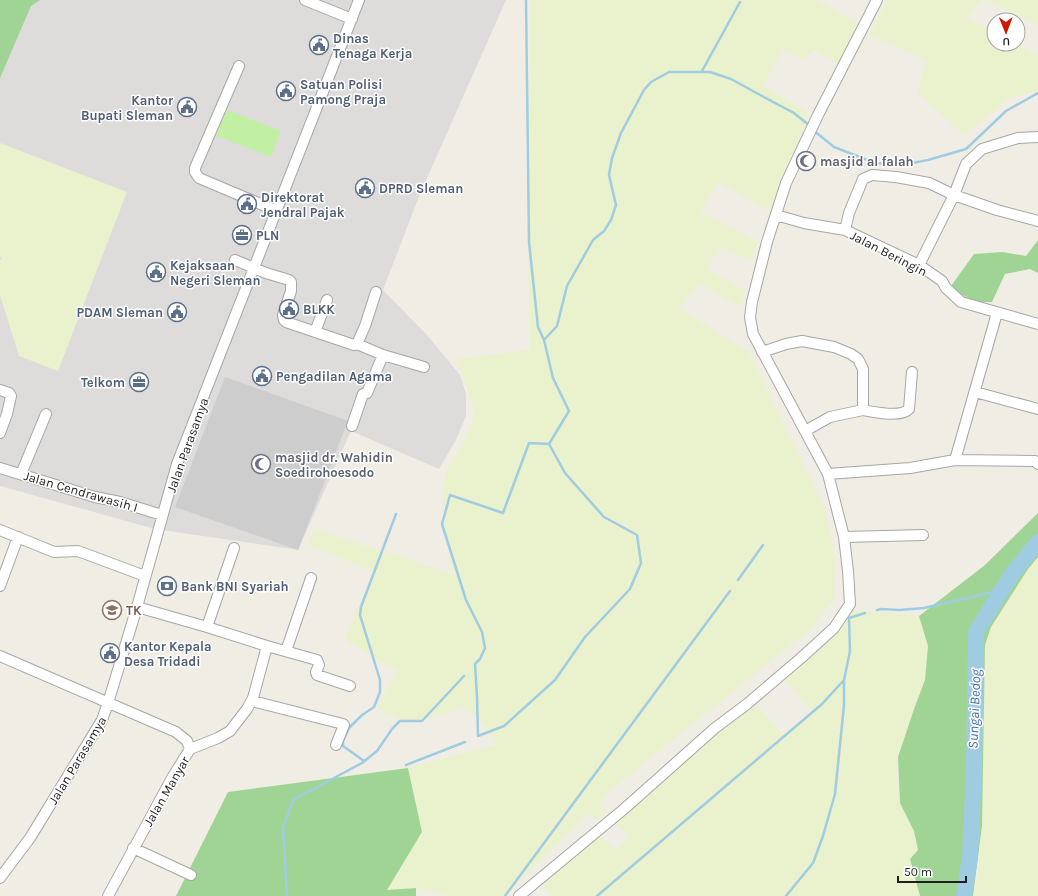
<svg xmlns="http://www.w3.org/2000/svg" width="1038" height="896" viewBox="0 0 1038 896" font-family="Karla,sans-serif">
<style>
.residential{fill:#dddcdb}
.religious{fill:#cdcdcd}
.farmland{fill:#eaf1cd}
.grass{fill:#c1f0a5}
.forest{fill:#a0d494}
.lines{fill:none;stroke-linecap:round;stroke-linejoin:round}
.stream{stroke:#a0cce2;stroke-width:2.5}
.river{stroke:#a0cce2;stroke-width:16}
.street-casing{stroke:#a6a6a6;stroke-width:12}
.street{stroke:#fff;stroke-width:10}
.labels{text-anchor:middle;stroke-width:3;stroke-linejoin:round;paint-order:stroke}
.service-label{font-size:13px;font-weight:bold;fill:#4e5e75;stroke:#fff;text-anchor:start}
.worship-label{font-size:13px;font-weight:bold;fill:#5b616d;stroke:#fff;text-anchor:start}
.street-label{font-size:13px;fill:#1f1f1f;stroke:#fff}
.education-label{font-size:13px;font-weight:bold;fill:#785e54;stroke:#fff;text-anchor:start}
.water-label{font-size:14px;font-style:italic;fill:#416fb8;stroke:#fff}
</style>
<rect width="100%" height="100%" fill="#f0eee4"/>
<path class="residential" d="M0 0H506L420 194 383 290 428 336 460 375 466 394V416L456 440 439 469 351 431 298 550 155 529 0 486Z"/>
<path class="religious" d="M225 377 348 421 298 550 175 507Z"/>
<path class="farmland" d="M531 0H818V1L858 23 839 63 814 50 803 60 783 49 763 85 808 113 801 137 769 211 718 182 701 212 759 242 750 260 719 247 706 269 746 291 739 306 699 283 680 309 750 353 825 509 835 559 834 600 808 631 611 790 599 803 607 812 596 820 589 813 504 896H448L416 888 387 890 422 832 408 768 497 744 481 719 463 708 408 723 377 708 398 671 344 639 375 572 308 545 314 529 453 574 446 533 443 504 445 474 465 441 472 425 473 406 457 359 530 350 527 186Z
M887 0H981L967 18 994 32V44H1017L1038 55V91L1009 98 964 135 917 93 926 60 869 35Z
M986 0H1038V26Z
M0 143 127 192 58 371 19 356 0 295V261L2 257H0Z
M1038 557V896H974L978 871 982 826 985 645 991 627 1028 569Z
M845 609 919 616 929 646 925 680 914 709 898 757V776L900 803 914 831 918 850 910 859 920 896H552L540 880 596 833 617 850 630 836 609 819 750 698 785 737 812 711 779 673 833 626Z"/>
<path class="grass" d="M227 110 281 131 271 157 216 136Z"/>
<path class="forest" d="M0 0H40L31 6 0 78Z
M1038 240V273L1030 269 1005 274 992 302C972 303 966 298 951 286L974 254 1002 252 1026 256Z
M1038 513V557L1028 569 991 627 985 645 982 826 973 896H920L910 859 918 850 914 831 900 803 898 757 914 709 925 680 928 646 919 616 985 565Z
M408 768 422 832 387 890 416 888V896H176L228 792Z"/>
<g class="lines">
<path class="stream" d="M526 0 529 242 538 327 544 340 553 378 569 411 549 444 565 473 604 517 637 535 641 563 630 589 585 637 555 680 504 726 478 736 477 697 475 664 480 659 485 648 482 632 466 600 442 524 450 495 503 513 529 443 549 444
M702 71 740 2
M813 130 834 147 875 163 907 164 928 160 966 149 1006 111 1038 93
M544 340 557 326 567 286 593 240 604 231 611 220 616 205 609 175 612 158 621 133 644 90 651 82 669 72H710L731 79 762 96 794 113 810 126
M738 580 763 545
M877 610 881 609 899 610 924 608 1002 590
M364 761 343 746V741L349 728 362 715 374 707 380 692V680L360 615 361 607 396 514
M406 765 465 742
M287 896 283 828 293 800 362 763 377 751 392 729 400 721H422L464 676
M505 896 730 591
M597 896 822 704 844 680 850 651 849 618 865 613
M786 896 813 863 823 836 835 794 844 705V680"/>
<path class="river" d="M964 896 970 857 974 768 976 632 1012 574 1038 542"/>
<g class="street-casing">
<path id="street" d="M305 0 352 19
M239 66 195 168V172L199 178 277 211
M776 215 804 223 845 230 919 265 942 281 946 288 961 302 1038 324
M845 230 849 213 863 179 872 175 896 177 929 183 954 195 997 210 1038 221
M235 260 266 273 289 280 291 282V291L283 315 284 320 286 322 354 345 357 344 365 326 376 292
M919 265 954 195 966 164 982 149 1018 138 1038 137
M315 332 327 300
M357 344 383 355 424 367
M762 352 786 344 802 341 834 347 851 354 858 359 863 369V410L830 417 805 431
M0 390 9 393 11 396 7 414 0 433
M975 392 1038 409
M863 410C874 412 901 418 909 409L912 372
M352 426 363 394 367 393 383 355
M955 460 1035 461 1038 464
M0 468 95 497 120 502 162 515
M21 474 46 414
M828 474 910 468 955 460 997 313
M0 530 54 552 78 551 145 576
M844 537 923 535
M0 586 18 537
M137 607 207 627 234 548
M267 646 317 660 319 665 316 672 317 675 350 686
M286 651 311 578
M0 656 176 732 187 741 190 749 172 778 108 896
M252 701 343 724 344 725 336 745
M190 749 218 738 230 731 247 709 253 698 267 646 207 627
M133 848 191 875
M0 878 30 838 102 720 108 703 137 607 177 464 359 0
M519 896 624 809 715 728 747 704 801 658 834 628 850 604 848 571 844 537 828 474 753 334 750 317 752 302 767 242 786 183 818 115 877 0"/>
</g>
<use href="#street" class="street"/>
</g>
<defs>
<g id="civic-ring" transform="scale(1)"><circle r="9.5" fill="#fff" stroke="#5c6f8a" stroke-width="1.5"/><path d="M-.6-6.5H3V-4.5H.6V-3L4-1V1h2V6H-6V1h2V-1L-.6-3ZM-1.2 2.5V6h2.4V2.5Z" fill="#5c6f8a"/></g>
<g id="mosque-ring" transform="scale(1)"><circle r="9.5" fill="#fff" stroke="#6b7280" stroke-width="1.5"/><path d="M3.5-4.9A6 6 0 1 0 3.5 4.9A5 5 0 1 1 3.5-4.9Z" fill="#6b7280"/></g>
<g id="office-ring" transform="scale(1)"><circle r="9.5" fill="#fff" stroke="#5c6f8a" stroke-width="1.5"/><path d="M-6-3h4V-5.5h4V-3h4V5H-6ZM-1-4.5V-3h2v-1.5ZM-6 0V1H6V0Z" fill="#5c6f8a"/></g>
<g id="bank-ring" transform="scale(1)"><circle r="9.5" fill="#fff" stroke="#5c6f8a" stroke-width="1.5"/><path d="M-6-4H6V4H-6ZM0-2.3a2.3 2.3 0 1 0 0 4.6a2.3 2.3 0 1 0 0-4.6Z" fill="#5c6f8a"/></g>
<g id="school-ring" transform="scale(1)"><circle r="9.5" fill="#fff" stroke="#8d6e63" stroke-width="1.5"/><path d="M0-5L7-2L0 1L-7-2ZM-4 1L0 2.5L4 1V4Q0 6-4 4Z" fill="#8d6e63"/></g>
</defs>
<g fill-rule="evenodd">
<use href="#civic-ring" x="319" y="45"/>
<use href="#civic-ring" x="286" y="91"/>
<use href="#civic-ring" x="187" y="107"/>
<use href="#mosque-ring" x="806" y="161"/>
<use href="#civic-ring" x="365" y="188"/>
<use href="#civic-ring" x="247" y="204"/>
<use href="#office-ring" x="242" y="235"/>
<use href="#civic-ring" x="156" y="272"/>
<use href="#civic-ring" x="289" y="309"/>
<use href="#civic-ring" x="177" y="312"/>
<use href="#civic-ring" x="262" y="376"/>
<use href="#office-ring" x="139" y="382"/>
<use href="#mosque-ring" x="261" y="464"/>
<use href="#bank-ring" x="167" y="586"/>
<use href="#school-ring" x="112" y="610"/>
<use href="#civic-ring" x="110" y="653"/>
</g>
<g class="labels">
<g class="service-label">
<text x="333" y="43">Dinas<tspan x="333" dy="15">Tenaga Kerja</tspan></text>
<text x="300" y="89">Satuan Polisi<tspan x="300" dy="15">Pamong Praja</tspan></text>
<text x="173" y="105" text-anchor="end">Kantor<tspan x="173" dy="15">Bupati Sleman</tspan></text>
<text x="379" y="193">DPRD Sleman</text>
<text x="261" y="202">Direktorat<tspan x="261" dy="15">Jendral Pajak</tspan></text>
<text x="256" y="240">PLN</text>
<text x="170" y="270">Kejaksaan<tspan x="170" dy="15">Negeri Sleman</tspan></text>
<text x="303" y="314">BLKK</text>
<text x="163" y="317" text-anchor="end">PDAM Sleman</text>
<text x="276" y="381">Pengadilan Agama</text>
<text x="125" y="387" text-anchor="end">Telkom</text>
<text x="181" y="591">Bank BNI Syariah</text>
<text x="124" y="651">Kantor Kepala<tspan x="124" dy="15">Desa Tridadi</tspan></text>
</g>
<g class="worship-label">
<text x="820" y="166">masjid al falah</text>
<text x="275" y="462">masjid dr. Wahidin<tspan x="275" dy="15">Soedirohoesodo</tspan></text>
</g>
<g class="street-label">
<text transform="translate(889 253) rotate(27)" y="5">Jalan Beringin</text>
<text transform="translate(187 445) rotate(-70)" y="5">Jalan Parasamya</text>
<text transform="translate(81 491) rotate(16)" y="5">Jalan Cendrawasih I</text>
<text transform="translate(77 760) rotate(-59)" y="5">Jalan Parasamya</text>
<text transform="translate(166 791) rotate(-60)" y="5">Jalan Manyar</text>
</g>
<g class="education-label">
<text x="126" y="615">TK</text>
</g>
<g class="water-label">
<text transform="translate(974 709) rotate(-88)" y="5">Sungai Bedog</text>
</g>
</g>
<g transform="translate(1006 32) rotate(179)"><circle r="19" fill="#ffffff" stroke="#a5a5a5"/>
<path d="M0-3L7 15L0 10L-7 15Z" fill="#cd1700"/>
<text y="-6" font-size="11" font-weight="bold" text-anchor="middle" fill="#1f1f1f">U</text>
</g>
<path d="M898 876v6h68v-6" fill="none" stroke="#1f1f1f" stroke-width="2"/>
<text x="904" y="876" font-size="12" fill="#1f1f1f" stroke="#ffffff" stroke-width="3" paint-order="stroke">50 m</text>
</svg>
